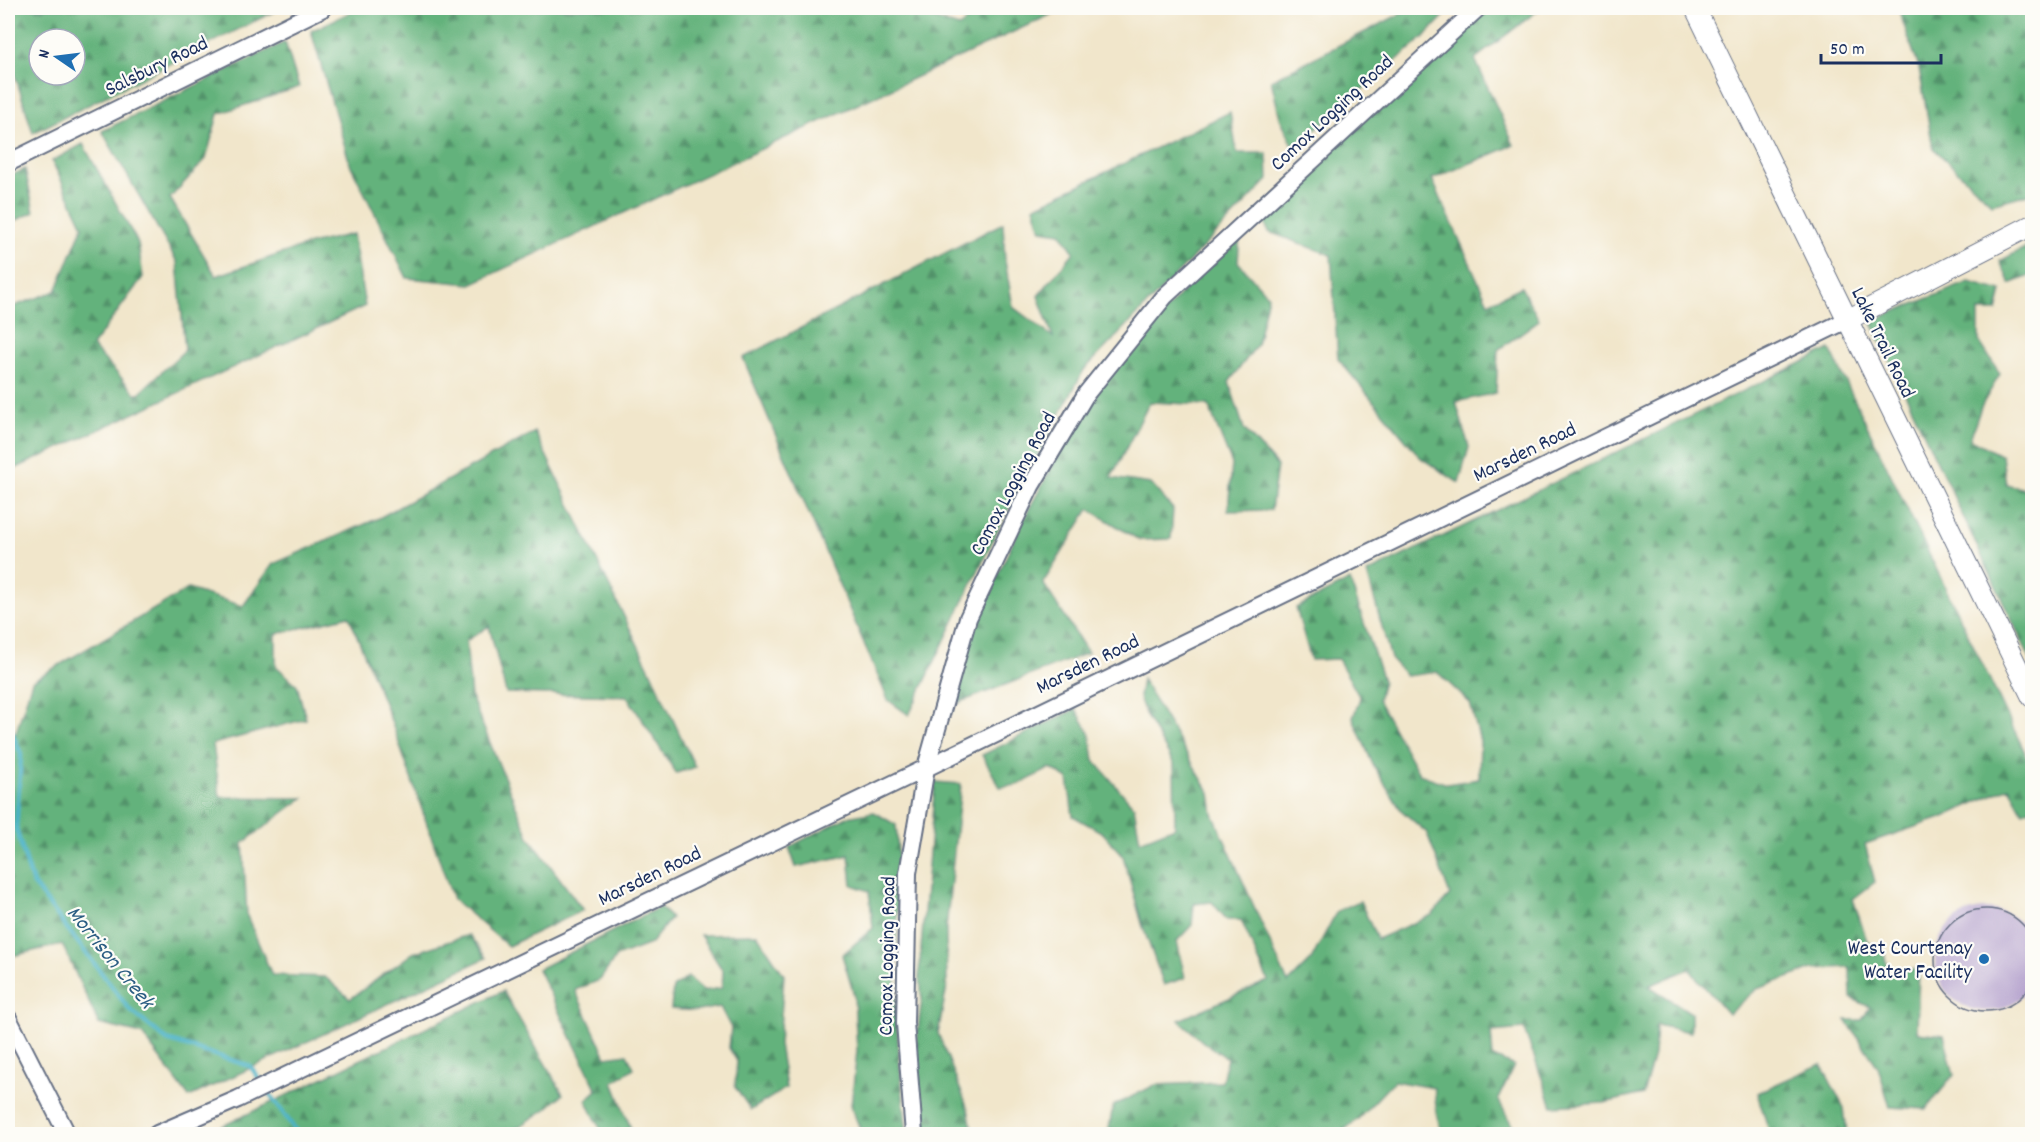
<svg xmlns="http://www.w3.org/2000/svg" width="2040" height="1142" viewBox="0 0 2040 1142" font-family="Dekko,sans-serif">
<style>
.forest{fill:url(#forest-firs);stroke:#3f706d;stroke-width:1.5;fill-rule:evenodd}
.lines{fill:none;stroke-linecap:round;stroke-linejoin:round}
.stream{stroke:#49b2c8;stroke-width:4.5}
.building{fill:#b5a3ce}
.minor-casing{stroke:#666f84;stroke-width:20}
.tertiary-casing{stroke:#666f84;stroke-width:22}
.minor{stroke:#fff;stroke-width:16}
.tertiary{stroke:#fff;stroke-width:20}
.poi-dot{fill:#1f6fb2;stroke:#fdfcf7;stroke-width:2}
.labels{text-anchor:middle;stroke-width:4.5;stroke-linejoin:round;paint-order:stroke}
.street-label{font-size:21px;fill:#1b2f5e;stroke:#fdfcf7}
.poi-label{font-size:21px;fill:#1b2f5e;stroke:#fdfcf7;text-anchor:end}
.water-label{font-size:22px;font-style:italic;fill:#2b5d83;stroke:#fdfcf7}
</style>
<defs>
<pattern id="forest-firs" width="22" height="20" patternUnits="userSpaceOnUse" patternTransform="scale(1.5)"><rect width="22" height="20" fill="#63b27c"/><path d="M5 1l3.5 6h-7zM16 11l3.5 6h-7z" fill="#519169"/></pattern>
</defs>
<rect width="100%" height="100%" fill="#fdfcf7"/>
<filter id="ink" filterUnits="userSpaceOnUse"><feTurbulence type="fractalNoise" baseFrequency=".0167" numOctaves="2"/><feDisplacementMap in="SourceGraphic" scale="12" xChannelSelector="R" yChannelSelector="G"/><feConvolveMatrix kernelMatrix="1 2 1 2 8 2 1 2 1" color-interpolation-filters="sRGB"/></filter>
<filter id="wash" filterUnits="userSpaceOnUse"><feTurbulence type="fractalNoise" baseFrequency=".008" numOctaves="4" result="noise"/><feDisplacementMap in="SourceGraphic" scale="24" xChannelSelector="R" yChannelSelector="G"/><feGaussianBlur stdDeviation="1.35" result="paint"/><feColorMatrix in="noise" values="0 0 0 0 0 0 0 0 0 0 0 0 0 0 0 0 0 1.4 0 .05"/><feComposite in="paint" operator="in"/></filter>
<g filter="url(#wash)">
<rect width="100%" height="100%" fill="#f1e6cb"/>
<path class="forest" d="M8 8H281L33 133 10 59 8 60ZM39 39H75V75H39Z
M359 8H900L959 27 984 8H1065L471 284 407 278 350 164 311 31Z
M1412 8H1452L1423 38 1294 147 1280 118 1271 80Z
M1490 8H1541L1475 59 1514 145 1432 179 1488 303 1521 287 1539 320 1498 350 1496 393 1456 402 1469 447 1459 483 1421 458 1338 359 1331 255 1269 232 1258 212Z
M1898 8H2032V193L1992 204 1933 148 1919 68Z
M285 42 299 87 218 114 206 159 170 198 216 276 310 244 353 234 365 306 8 472V306L9 308 56 291 83 226 52 161 83 144 138 243 143 277 92 346 137 395 185 350 177 262 102 131Z
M1230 112 1237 153H1267L1268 180 1084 370 1001 523 909 715 888 700 743 358 1003 223 1005 261 1013 307 1053 337 1038 296 1074 252 1061 233 1041 230 1034 207Z
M25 169 34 212 8 224V177Z
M1240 232 1238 262 1268 296 1257 345 1229 382 1244 429 1277 466 1271 510 1228 511 1232 464 1208 405 1150 402 1111 478 1151 484 1173 509 1171 539 1139 540 1089 509 1043 583 1088 653 958 703 968 640 1022 522 1099 380Z
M2032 244V275L2010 284 2000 261Z
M1969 282 2002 291 1997 311H1979V341L2000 374 1981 407 1970 439 2002 456 2006 484 2032 491V663L1871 321Z
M1830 349 2032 767V808L2023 812 2009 787 1944 817 1865 844 1875 882 1853 899 1867 941 1884 952 1888 972 1919 969 1917 1032 1944 1035 1954 1075 1926 1109 1890 1107 1878 1067 1846 1020H1862L1870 1007 1851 998 1850 967 1812 969 1757 989 1728 1014 1689 969 1649 986 1691 1013V1032L1656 1025 1654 1055 1643 1094 1604 1103 1552 1106 1524 1029 1491 1032 1493 1057 1514 1066 1498 1099 1514 1129 1513 1134H1442L1437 1116 1434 1088 1394 1081 1358 1119 1339 1134H1108L1113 1106 1155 1085 1222 1082 1227 1058 1203 1042 1179 1020 1268 981 1241 920H1227L1212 902 1194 904 1192 925 1177 941 1185 978 1164 985 1143 927 1123 856 1103 833 1073 816 1068 779 1051 768 1018 785 1000 787 982 755 1076 709 1090 734 1094 760 1134 807 1140 841 1175 827 1174 764 1146 716 1139 697 1142 679 1210 793 1213 814 1288 983 1311 960 1337 911 1360 901 1377 939 1432 915 1450 895 1427 833 1401 810 1373 765 1353 718 1360 698 1338 659 1311 660 1296 608 1350 580 1383 681 1378 700 1419 774 1447 784 1479 779 1480 741 1470 703 1437 672 1406 676 1391 659 1367 573Z
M535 432 649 668 695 767 676 773 627 696 506 693 489 626 466 641 471 697 529 837 583 910 508 946 453 899 392 723 349 616 276 634V666L297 685 306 719 213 744 220 797 303 798 243 843 247 916 272 975 325 977 350 999 413 953 469 935 486 958 189 1097 142 1034 99 1024 62 944 8 957V758L32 681 188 589 243 606 273 564 379 518Z
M935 782 961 784 946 929 947 986 938 1033 968 1109 973 1134H923L916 1044 922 999 919 972Z
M874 812 896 825C901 873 896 920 896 968 895 1024 901 1079 907 1134H862L851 1106 857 1051 854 995 842 955 873 928 869 891 852 885 849 855 796 867 789 847 847 817Z
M660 907 671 918 650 944 616 957 600 980 575 990 606 1057 627 1054 634 1068 613 1082 633 1134H603L586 1100 597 1090 538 969Z
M757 934 784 975 779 1044 786 1088 751 1110 735 1087 737 1061 729 1048 731 1028 720 1007 698 1011 671 1009 673 988 688 977 703 991 722 988 723 971 700 935Z
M503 991 563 1094 545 1110 508 1134H206Z
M1821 1064 1844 1108 1847 1134H1770L1757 1093Z"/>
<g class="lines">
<path class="stream" d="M8 723 21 754 16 829 33 884 130 1010 167 1040 250 1066 262 1083
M267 1090 298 1134"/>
</g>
<g id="blocks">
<path class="building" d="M1935 960a51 51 0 1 1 102 0a51 51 0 1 1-102 0Z"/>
</g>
</g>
<g filter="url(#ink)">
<use href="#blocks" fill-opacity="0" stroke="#666f84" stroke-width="1.5"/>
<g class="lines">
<g class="minor-casing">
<path id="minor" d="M8 163 323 8
M8 1018 67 1134
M157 1134 238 1099 926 768 1847 320
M914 1134 905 1023 908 873 926 768 968 618 1031 486 1086 394 1165 296 1478 8"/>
</g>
<g class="tertiary-casing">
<path id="tertiary" d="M1695 8 2032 697
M1847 320 2032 225"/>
</g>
<use href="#minor" class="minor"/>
<use href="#tertiary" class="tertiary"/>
</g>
</g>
<circle class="poi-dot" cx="1984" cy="959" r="6"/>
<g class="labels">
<g class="street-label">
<text transform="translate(156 65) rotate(-26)" y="7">Salsbury Road</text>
<text transform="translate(1331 112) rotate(-43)" y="7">Comox Logging Road</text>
<text transform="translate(1884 342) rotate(64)" y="7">Lake Trail Road</text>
<text transform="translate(1524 451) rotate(-26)" y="7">Marsden Road</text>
<text transform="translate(1012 483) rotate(-62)" y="7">Comox Logging Road</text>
<text transform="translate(1087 663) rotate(-26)" y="7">Marsden Road</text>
<text transform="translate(649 875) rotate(-26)" y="7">Marsden Road</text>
<text transform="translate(886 956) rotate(-89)" y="7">Comox Logging Road</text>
</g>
<g class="poi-label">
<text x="1972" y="954">West Courtenay<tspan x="1972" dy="24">Water Facility</tspan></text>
</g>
<g class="water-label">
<text transform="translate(112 956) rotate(51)" y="8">Morrison Creek</text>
</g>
</g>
<rect width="2040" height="1142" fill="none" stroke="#fdfcf7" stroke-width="30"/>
<g transform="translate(57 57) rotate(284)"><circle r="28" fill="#fdfcf7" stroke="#a3aaba" stroke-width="1.5"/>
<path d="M0-4.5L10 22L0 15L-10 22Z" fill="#1f6fb2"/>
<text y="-9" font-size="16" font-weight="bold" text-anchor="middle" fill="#1b2f5e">N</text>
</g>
<path d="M1821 54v9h120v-9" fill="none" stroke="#1b2f5e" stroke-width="3"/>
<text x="1830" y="54" font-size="18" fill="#1b2f5e" stroke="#fdfcf7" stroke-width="4.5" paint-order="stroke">50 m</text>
</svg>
